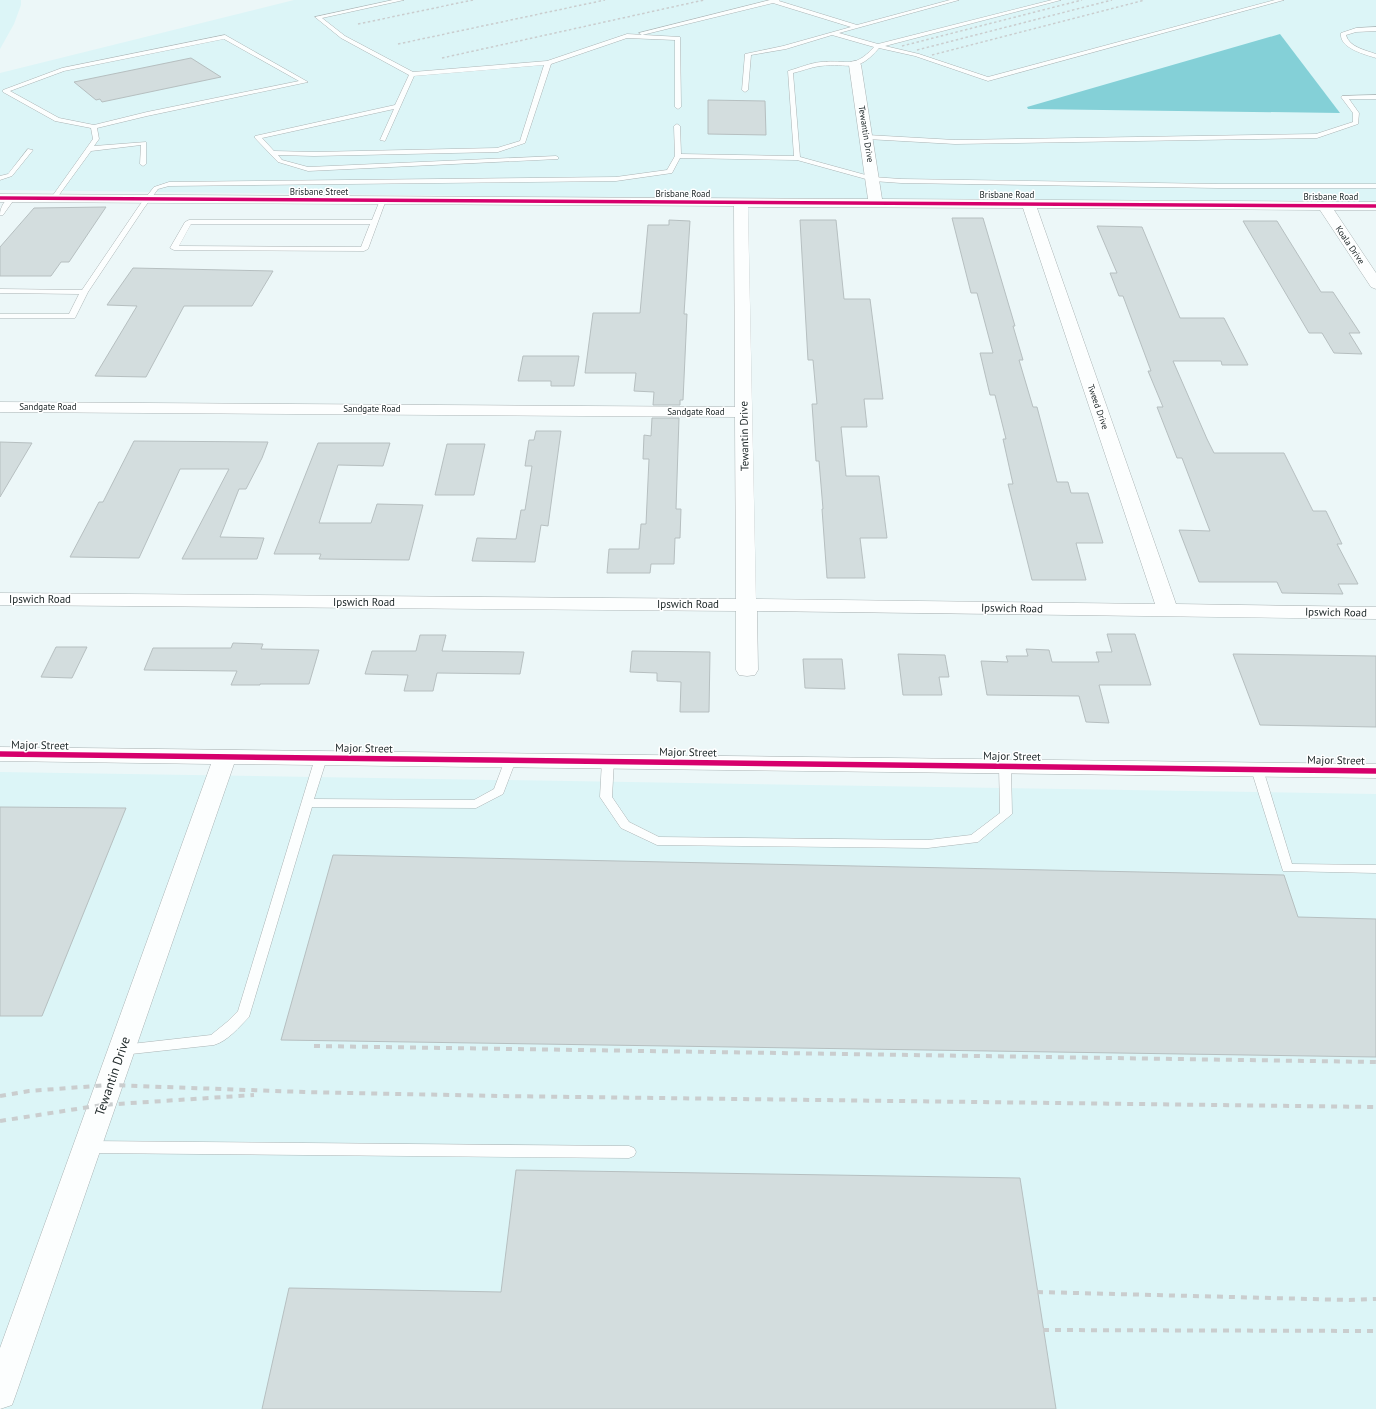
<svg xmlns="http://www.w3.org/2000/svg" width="1376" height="1409" viewBox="0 0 1376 1409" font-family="'PT Sans',sans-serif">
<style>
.built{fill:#dcf5f7}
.water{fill:#84d0d7}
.building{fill:#d3ddde;stroke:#b6bfc0}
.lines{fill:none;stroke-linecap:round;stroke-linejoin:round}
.lane-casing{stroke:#abb4b5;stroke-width:1}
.street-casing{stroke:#abb4b5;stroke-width:1}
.lane{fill:#fcfefe;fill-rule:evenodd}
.street{fill:#fcfefe;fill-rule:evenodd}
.rail-far1{stroke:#cacdce;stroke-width:1.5;stroke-dasharray:2.5 2.5;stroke-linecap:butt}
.rail{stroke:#cacdce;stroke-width:4;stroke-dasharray:6 6;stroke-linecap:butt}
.cycleway-far1-casing{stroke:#fff;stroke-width:5}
.cycleway-casing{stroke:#fff;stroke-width:8}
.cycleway-far1{stroke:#d6006c;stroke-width:3.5}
.cycleway{stroke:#d6006c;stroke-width:5.5}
.labels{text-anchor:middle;stroke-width:3;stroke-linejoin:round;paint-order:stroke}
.far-street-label{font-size:9px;fill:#212b2c;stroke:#fff}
.street-label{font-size:11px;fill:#212b2c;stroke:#fff}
.near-street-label{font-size:13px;fill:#212b2c;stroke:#fff}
</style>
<rect width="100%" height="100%" fill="#ecf7f8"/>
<path class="built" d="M0 0H21V5L14 24 0 49Z
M294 0H1376V207L0 190V73Z
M0 772 1376 794V1409H0Z"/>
<path class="water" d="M1280 34 1340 113 1028 109 1027 107Z"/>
<path class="building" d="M191 58 221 77 102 102 100 99 96 100 74 82Z
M708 100 765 101 766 135 708 134Z
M106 207 69 262H61L51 276H0V247L34 208Z
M952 218H983L1015 326H1013L1023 360H1019L1033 407H1037L1057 482H1068L1071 493H1088L1103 543H1076L1086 580H1032L1008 484H1013L1003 439H1006L995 395H990L980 353H993L977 293H971Z
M669 220 690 221 684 314H687L683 400H680V405H653L654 392 634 391 636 373H585L593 313H640L648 225H669Z
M800 220H836L844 299H870L883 399H864L867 427H841L846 476H879L887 538H860L865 578H827L822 509H823L819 461H816L812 404H817L813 360H808Z
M1243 221H1277L1321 292H1333L1360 333H1349L1362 354 1334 353 1322 333H1309Z
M1097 226 1142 227 1180 318H1224L1248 365H1222L1221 361H1173L1207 439 1214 453H1284L1313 511H1326L1342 544H1337L1358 584H1338L1343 594 1282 593 1277 582H1199L1179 530 1210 531 1182 458H1177L1157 407H1163L1148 371H1151L1123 296H1119L1110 273H1117Z
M133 268 273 271 252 306H184L146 377 95 376 137 306 107 305Z
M523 356H579L574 386H551V381H518Z
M652 418H679L676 509H681L680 538H675L674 564H651L650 573H607L609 549H639L641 524H646L649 459H643L644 435 651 436Z
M536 431H561L548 526 541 525 535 562 472 561 477 538 516 539 521 510H525L532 466H525L529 440H534Z
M134 441 268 442 262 458 246 489H239L220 537 264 538 257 559H182L229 469H180L139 558 70 557 99 502H103Z
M0 442 32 443 0 497Z
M318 443H390L383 466 338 465 319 523H371L377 504 423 505 409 560 319 559 321 554H274Z
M447 444H485L474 495H435Z
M1107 634H1135L1151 685H1099L1109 723 1086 722 1079 696 987 695 981 661 1008 662 1006 656H1028L1026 649 1049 650 1052 662H1099L1096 652H1112Z
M420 635H446L442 651 524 652 520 674 437 673 433 691H404L408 675 365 674 372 651H416Z
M233 643 263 644 261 649 319 650 309 684H260V685H231L237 671 144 670 153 648H231Z
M56 647H87L72 678 41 677Z
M632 651 710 652 709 712H680L681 682 657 681V673L630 672Z
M898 654 945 655 949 677H939L942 695H903Z
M1233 654 1376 656V727L1260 725Z
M803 659H842L845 689 805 688Z
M0 807 126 808 42 1016H0Z
M333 855 1284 875 1298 917 1376 919V1057L281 1040Z
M516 1170 1020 1178 1056 1409H262L289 1288 501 1292Z"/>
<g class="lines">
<g class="lane-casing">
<path id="lane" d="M393 0H404L322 18 345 36 413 72 547 61 627 34 680 37 681 107 678 109 675 107V40L627 38 551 64 525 143 498 152 314 156 278 155 282 160 308 167 556 156 558 157V159L308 171 278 162 255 138V136L395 105 409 75 341 38 315 17ZM544 65 520 141 497 148 314 152 274 151 262 138 394 109 380 140 385 141 414 76Z
M770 0H780L779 1 857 25 950 0H959L839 33 878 44 1052 0H1061L885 46 919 54 988 77 1275 0H1284L988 81 915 56 879 48C856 75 850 62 820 66 811 67 802 71 793 73L800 157 873 177 901 179 1218 184H1376V188H1218L901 183 873 181 797 160 680 158 672 173 616 181 169 186 158 189 144 208 88 292 75 318H0V314H69L79 294 0 293V289L82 290 139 206 154 187 169 182 616 177 667 170 675 156 674 126 677 124 680 126 681 154 794 156 788 71C799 68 810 63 821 62 848 59 853 70 874 47L832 35 786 49 751 55 748 90 745 92 742 90 745 54 783 46 851 27 773 3 642 35 639 33Z
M1376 27V31L1356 32 1346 35C1349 47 1365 50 1376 54V58C1364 54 1339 48 1341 33L1356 28Z
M225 35 308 82 147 116 97 128 99 139 94 146 146 142V164L143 166 140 164 141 145 91 151 56 199H52L51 198 93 139 91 128 55 121 3 92V90L62 68ZM224 39 299 81 147 112 94 125 59 118 10 91 64 71Z
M1376 95V99H1349L1359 113 1358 124 1317 138 955 144 867 139 864 137 867 135 955 140 1316 134 1353 122V113L1341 97 1342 96Z
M28 149 33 150 12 176 0 180V176L8 174Z
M12 196 15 198 3 215H0C0 207 5 199 12 196Z
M383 198 386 200 368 249 364 251 174 250 170 248 185 222 189 220H372L380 200ZM191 224H370L361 247 179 246Z
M321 754 325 755 327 758 314 799 474 800 494 789 506 757H514L516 760 503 794 476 808 312 807 249 1017C239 1027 228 1041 214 1045L122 1055 117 1054 115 1050 117 1046 122 1045 211 1035 227 1022 238 1011 315 758 317 755Z
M608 757 612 758 614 761 612 797 629 822 659 837 928 840 971 835 1000 813 999 766 1001 763H1009L1011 766 1012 814 978 842 928 848 657 845 621 828 602 800 600 797 602 761 604 758Z
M1257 765 1261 766 1263 769 1292 864 1376 865V873L1283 871 1251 769 1253 766Z
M88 1141 629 1146 634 1148 636 1152 634 1156 629 1158 88 1153 83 1151 81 1147 83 1143Z"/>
</g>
<g class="street-casing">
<path id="street" d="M855 61 859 62 861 65 882 199 1376 202V210H1334L1376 273V289L1371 287 1320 210 1037 208 1176 604 1376 607V619L757 611 758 670 755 675 747 676 739 675 736 670V611L0 605V593L736 599 735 417 0 412V402L735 407 734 206 0 202V194L868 199 849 65 851 62ZM748 207 1023 208 1155 604 756 599Z
M0 747 1376 764V778L234 764 16 1394 12 1405 0 1409V1348L211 764 0 761Z"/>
</g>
<use href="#lane" class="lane"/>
<use href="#street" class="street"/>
<path class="rail-far1" d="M358 24 473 0
M398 44 605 0
M902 46 1082 0
M917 50 1112 0
M932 55 1145 0
M442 58 704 0"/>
<path class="rail" d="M314 1046 1376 1062
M0 1096 29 1091 109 1085 304 1092 498 1096 1376 1107
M0 1121 102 1105 254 1095
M1037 1292 1349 1300 1376 1299
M1043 1330 1376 1331"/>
<g class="cycleway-far1-casing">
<path id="cycleway-far1" d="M0 198 1376 206"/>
</g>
<g class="cycleway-casing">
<path id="cycleway" d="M0 754 1376 771"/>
</g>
<use href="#cycleway-far1" class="cycleway-far1"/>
<use href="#cycleway" class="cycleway"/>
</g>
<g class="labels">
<g class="far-street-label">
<text transform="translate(866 134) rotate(81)" y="3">Tewantin Drive</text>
<text x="319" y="195">Brisbane Street</text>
<text x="683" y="197">Brisbane Road</text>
<text x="1007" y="198">Brisbane Road</text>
<text x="1331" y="200">Brisbane Road</text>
<text transform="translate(1350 245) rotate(56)" y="3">Koala Drive</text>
<text x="48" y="410">Sandgate Road</text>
<text transform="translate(1098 407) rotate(71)" y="3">Tweed Drive</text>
<text x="372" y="412">Sandgate Road</text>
<text x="696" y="415">Sandgate Road</text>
</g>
<g class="street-label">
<text transform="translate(744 436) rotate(-91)" y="4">Tewantin Drive</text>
<text x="40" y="603">Ipswich Road</text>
<text x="364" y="606">Ipswich Road</text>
<text x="688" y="608">Ipswich Road</text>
<text transform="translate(1012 608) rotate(1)" y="4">Ipswich Road</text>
<text transform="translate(1336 612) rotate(1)" y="4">Ipswich Road</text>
<text transform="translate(40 745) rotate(1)" y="4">Major Street</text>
<text transform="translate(364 748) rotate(1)" y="4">Major Street</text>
<text transform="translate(688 752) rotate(1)" y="4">Major Street</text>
<text transform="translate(1012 756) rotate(1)" y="4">Major Street</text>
<text transform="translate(1336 760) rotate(1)" y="4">Major Street</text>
</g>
<g class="near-street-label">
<text transform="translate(112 1076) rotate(-71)" y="5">Tewantin Drive</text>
</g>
</g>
</svg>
